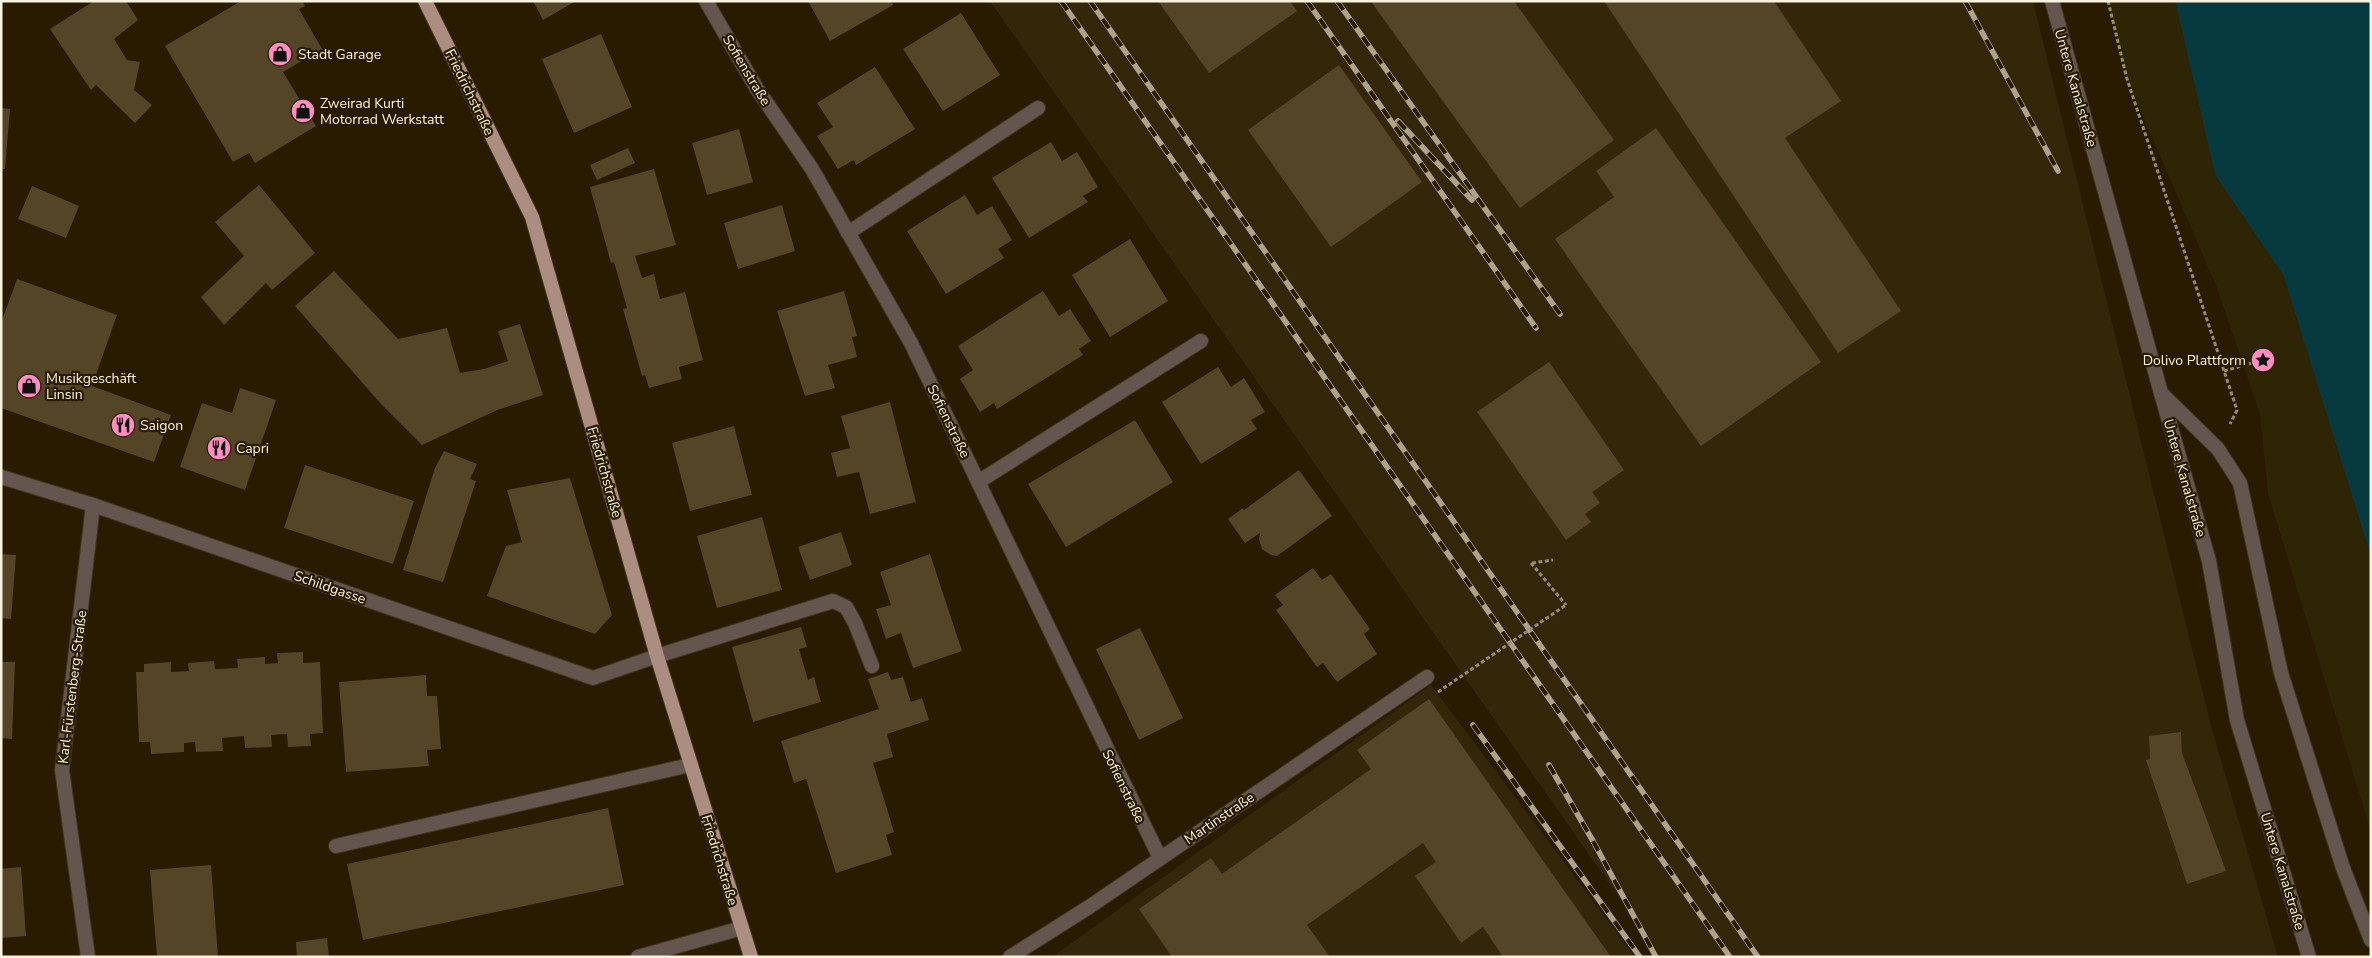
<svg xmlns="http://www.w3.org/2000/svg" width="2372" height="958" viewBox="0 0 2372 958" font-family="'Nunito Sans',sans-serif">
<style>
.built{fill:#332609}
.sand{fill:#2d2503}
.water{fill:#063a3e}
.building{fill:#544527}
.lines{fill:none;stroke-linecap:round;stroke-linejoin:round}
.service-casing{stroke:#42351b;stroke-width:16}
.minor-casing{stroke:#42351b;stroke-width:16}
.tertiary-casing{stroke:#42351b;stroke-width:16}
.primary-casing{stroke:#42351b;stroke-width:16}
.path{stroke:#948972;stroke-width:3;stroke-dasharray:4 2.5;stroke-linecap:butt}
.service{stroke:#65554f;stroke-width:14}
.minor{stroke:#65554f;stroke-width:14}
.tertiary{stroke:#65554f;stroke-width:14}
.primary{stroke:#ac8d81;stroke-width:14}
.rail-casing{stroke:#ada28d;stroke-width:5.5}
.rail{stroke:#291b00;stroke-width:4;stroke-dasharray:11;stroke-linecap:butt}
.path-bridge{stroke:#948972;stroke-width:3;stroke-dasharray:4 2.5;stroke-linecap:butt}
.labels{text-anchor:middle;stroke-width:4.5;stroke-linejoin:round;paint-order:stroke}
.poi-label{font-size:14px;fill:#faf1df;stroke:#291b00;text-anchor:start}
.street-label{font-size:14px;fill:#faf1df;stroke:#291b00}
</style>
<rect width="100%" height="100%" fill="#291b00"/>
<path class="built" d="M990 1H2033L2210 722 2278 957H1661Z
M1431 685 1635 957H1052Z"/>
<path class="sand" d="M2108 1H2175L2215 175 2283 275 2371 557V832L2268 493 2260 414 2217 288 2127 79Z"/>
<path class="water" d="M2175 1H2371V557L2283 275 2215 175Z"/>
<path class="building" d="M94 1H126L138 20 114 39 127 60 140 62 134 90 152 105 135 123 96 85 91 90 50 29Z
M241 1H302L305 6 299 9 322 49 283 72 316 126 255 163 249 153 233 162 165 46Z
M533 1H576L543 20Z
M808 1H891L893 5 830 41Z
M1158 1H1290L1297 11 1209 73Z
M1374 1H1514L1614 140 1520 208 1372 3Z
M1604 1H1774L1841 101 1785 138 1901 311 1838 353Z
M961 13 1000 75 943 111 903 49Z
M601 34 632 107 574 133 542 59Z
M1339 65 1422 182 1331 247 1248 130Z
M875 67 915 129 856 165 854 160 838 169 817 136 833 127 817 103Z
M1 108 10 109 5 169H1Z
M1656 128 1821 362 1701 446 1555 239 1614 197 1596 171Z
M739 129 753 182 707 195 692 143Z
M1051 142 1062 161 1077 152 1098 187 1083 196 1088 202 1029 238 992 178Z
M628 148 635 163 597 180 590 165Z
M654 169 676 245 635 256 642 278 654 274 660 299 685 292 703 360 679 367 682 379 649 388 645 375 642 376 623 309 627 308 614 262 611 263 590 187Z
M259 185 315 253 272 290 266 283 224 325 201 297 244 256 215 222Z
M32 186 79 206 66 238 18 219Z
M965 195 977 215 992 206 1012 240 998 249 1004 258 946 294 907 231Z
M782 205 795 251 738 269 724 223Z
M1130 239 1168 301 1110 337 1072 275Z
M334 271 398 339 447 328 460 373 484 369 508 361 498 331 520 324 543 395 497 410 422 445 382 405 295 306Z
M17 279 117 315 92 386 171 415 154 462 1 408V323Z
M844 291 857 336 852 337 857 357 828 365 835 388 805 396 777 311Z
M1043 291 1059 316 1070 309 1091 341 1079 349 1083 355 997 409 994 403 980 412 960 379 973 370 958 346Z
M1549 362 1624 470 1592 492 1600 503 1585 514 1591 522 1566 540 1477 412Z
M1218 367 1231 387 1244 378 1265 412 1251 420 1257 429 1201 464 1162 402Z
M240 388 276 400 245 490 180 467 202 403 232 413Z
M890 402 916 502 870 514 859 472 837 477 831 453 850 448 841 416Z
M1135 420 1173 482 1066 547 1028 484Z
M734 426 752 495 690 511 672 443Z
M444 451 477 464 470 479 476 481 443 582 403 570 435 468Z
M305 465 414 501 393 564 284 528Z
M1299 470 1332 516 1277 556 1271 555 1262 549 1259 539 1260 533 1245 543 1228 519 1243 508 1244 510Z
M570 478 612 615 595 634 487 596 506 546 522 542 507 490Z
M762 517 782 590 717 608 697 536Z
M841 532 852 565 810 580 798 547Z
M1 554 16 555 11 619 1 618Z
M930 554 962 651 913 668 901 633 886 639 876 609 891 605 880 572Z
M1313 568 1322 580 1331 574 1370 629 1364 634 1377 654 1337 682 1323 663 1317 667 1276 610 1283 605 1275 595Z
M801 627 807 647 799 649 808 680 814 677 821 702 753 722 732 647Z
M1140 628 1183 718 1139 740 1096 649Z
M303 652V663L320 662 323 733 310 734 311 746 288 747 287 734 271 735 272 747 245 748 244 736 222 738 223 751 196 752 195 742 184 743V752L151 754 150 742H139L136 672H144V664L171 662V672L189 671 188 663 214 661 215 669 238 668 237 659 265 657V664L278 663 277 653Z
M1 662H15L12 739 1 738Z
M888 672 891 680 903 677 911 702 922 698 929 720 887 734 893 757 873 763 894 832 886 835 892 855 836 873 806 779 794 783 781 741 879 709 868 679Z
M426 675 427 696H437L441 749 427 750 429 766 346 772 339 682Z
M1429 699 1611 957H1503L1483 927 1461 943 1415 876 1436 862 1423 843 1307 925 1330 957H1172L1139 909 1211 858 1222 874 1371 769 1357 750Z
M2181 732 2182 753 2226 871 2187 884 2146 760 2150 759 2149 736Z
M608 808 624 885 363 940 347 864Z
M211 865 218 957H157L150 870Z
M21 867 26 936 1 938V869Z
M327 938 329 957H297L296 942Z"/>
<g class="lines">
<g class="service-casing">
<path id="service" d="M2052 1 2161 393 2218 449 2240 483 2281 673 2343 868 2371 940
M848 233 1038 108
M978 482 1201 341
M657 656 833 601 846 607 855 623 872 666
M336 846 690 765
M638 957 742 928"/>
</g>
<g class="minor-casing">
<path id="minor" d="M706 1 757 89 812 169 911 343 1160 858
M2161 393 2209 561 2237 720 2309 957
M88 957 62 770 93 505
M1010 957 1089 907 1427 677"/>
</g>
<g class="tertiary-casing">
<path id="tertiary" d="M1 477 93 505 593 678 657 656"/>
</g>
<g class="primary-casing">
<path id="primary" d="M425 1 532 217 657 656 751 957"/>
</g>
<path class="path" d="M2108 1 2127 79 2237 410 2230 424
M2224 371 2263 360
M1531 563 1566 605
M1532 563 1553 560"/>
<use href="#service" class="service"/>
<use href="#minor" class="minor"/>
<use href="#tertiary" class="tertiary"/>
<use href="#primary" class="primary"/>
<g class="rail-casing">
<path id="rail" d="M1061 1 1730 957
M1090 1 1758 957
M1307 1 1536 328
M1337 1 1560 314
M1965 1 2058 171
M1398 121 1472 200
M1473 725 1640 957
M1549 765 1593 841 1656 957"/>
</g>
<use href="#rail" class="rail"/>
<path class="path-bridge" d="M1438 692 1566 605"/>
</g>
<defs>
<g id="shop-disc" transform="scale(1.25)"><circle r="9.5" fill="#fd8ebf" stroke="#291b00"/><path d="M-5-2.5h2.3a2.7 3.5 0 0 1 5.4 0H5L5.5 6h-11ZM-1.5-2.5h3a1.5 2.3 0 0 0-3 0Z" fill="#111"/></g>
<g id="sight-disc" transform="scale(1.25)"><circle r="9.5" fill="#fd8ebf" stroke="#291b00"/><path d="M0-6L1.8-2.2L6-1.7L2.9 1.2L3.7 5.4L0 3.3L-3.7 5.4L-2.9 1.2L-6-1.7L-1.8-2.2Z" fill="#111"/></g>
<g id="restaurant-disc" transform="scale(1.25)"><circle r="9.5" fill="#fd8ebf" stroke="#291b00"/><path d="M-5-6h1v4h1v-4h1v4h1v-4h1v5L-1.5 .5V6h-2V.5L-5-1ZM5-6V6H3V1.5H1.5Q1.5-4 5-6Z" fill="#111"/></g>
</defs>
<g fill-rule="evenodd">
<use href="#shop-disc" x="280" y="54"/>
<use href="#shop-disc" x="303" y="111"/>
<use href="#sight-disc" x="2263" y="360"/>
<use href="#shop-disc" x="29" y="386"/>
<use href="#restaurant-disc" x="123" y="425"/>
<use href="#restaurant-disc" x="219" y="448"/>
</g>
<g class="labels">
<g class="poi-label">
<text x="298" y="59">Stadt Garage</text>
<text x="320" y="108">Zweirad Kurti<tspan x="320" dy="16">Motorrad Werkstatt</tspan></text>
<text x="2246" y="365" text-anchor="end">Dolivo Plattform</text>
<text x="46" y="383">Musikgeschäft<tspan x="46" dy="16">Linsin</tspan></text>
<text x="140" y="430">Saigon</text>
<text x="236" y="453">Capri</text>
</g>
<g class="street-label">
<text transform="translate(747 70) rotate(59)" y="5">Sofienstraße</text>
<text transform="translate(2076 88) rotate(74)" y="5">Untere Kanalstraße</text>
<text transform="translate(470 92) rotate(64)" y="5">Friedrichstraße</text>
<text transform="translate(949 421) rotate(64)" y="5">Sofienstraße</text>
<text transform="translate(605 472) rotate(74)" y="5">Friedrichstraße</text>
<text transform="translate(2185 478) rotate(74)" y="5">Untere Kanalstraße</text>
<text transform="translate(330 587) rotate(19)" y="5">Schildgasse</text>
<text transform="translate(72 687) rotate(-83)" y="5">Karl-Fürstenberg-Straße</text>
<text transform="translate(1124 786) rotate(64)" y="5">Sofienstraße</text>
<text transform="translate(1219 818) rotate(-34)" y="5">Martinstraße</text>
<text transform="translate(720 860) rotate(73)" y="5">Friedrichstraße</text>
<text transform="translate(2283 871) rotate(73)" y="5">Untere Kanalstraße</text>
</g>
</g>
<rect width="2372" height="958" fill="none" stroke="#faf1df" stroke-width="5"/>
</svg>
